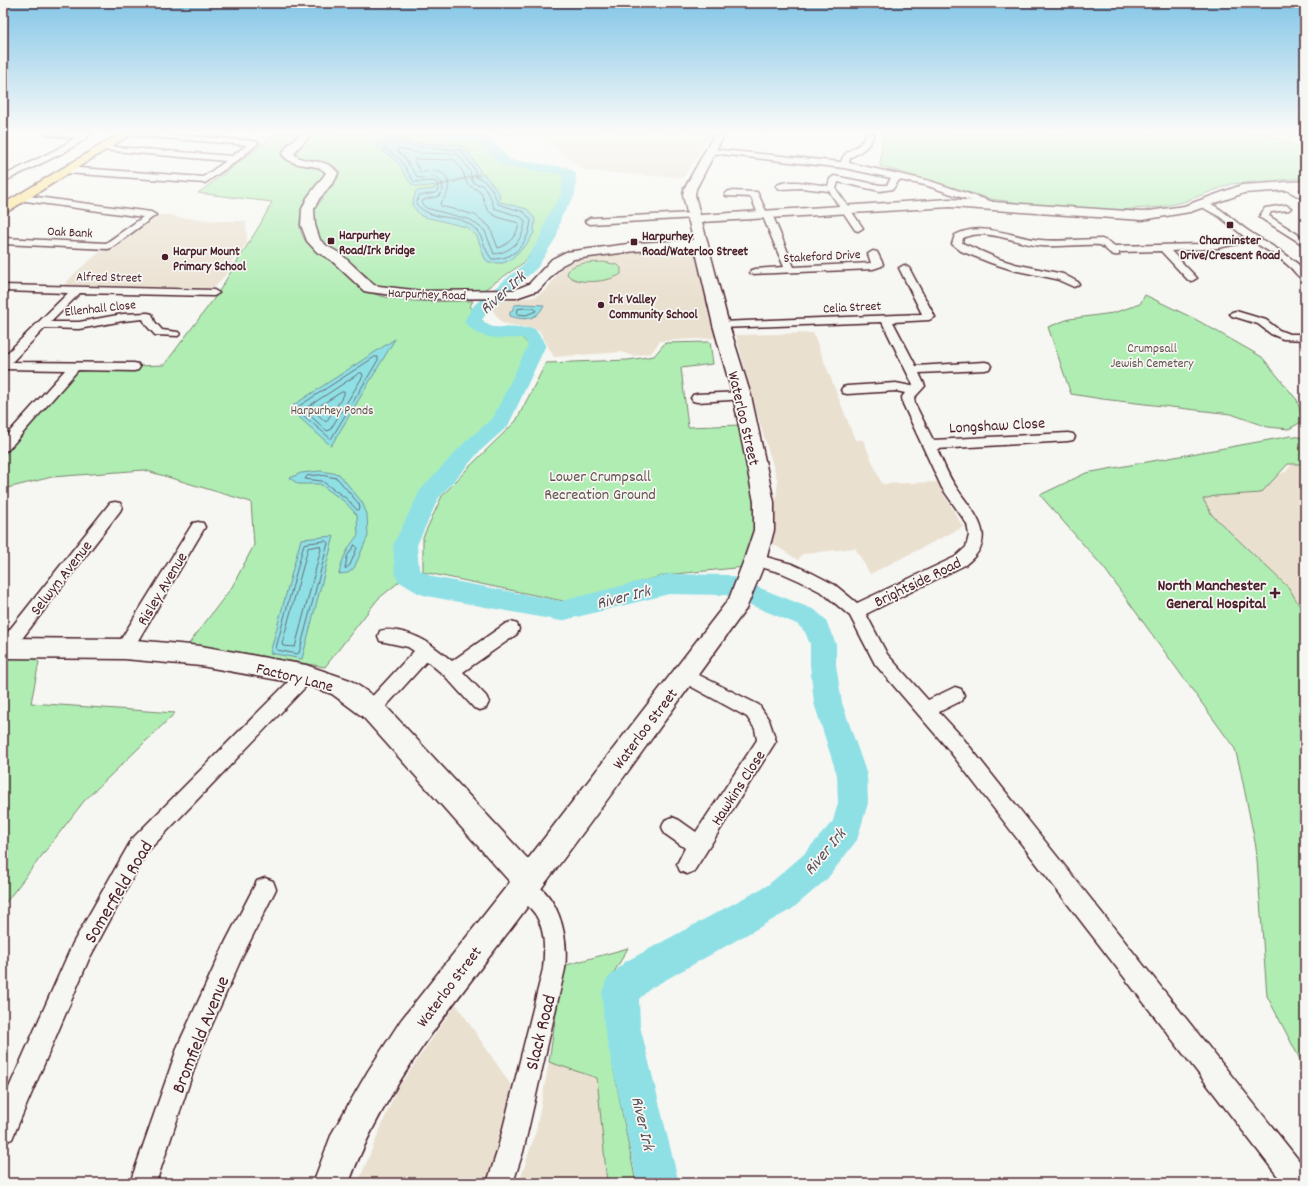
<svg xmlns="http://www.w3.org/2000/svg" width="1308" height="1186" viewBox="0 0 1308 1186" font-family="Dekko,sans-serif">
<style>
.built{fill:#eae0d0}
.green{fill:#afedb3;stroke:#7c866f}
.water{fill:#8fe0e5;stroke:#73939b}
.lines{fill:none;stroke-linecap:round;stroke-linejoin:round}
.shore{stroke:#666c75;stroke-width:1}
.river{fill:#8fe0e5;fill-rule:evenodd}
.street-casing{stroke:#4a1f2b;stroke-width:3}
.secondary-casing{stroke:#4a1f2b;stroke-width:3}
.primary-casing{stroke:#4a1f2b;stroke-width:3}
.street{fill:#f6f6f2;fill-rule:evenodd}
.secondary{fill:#f6f6f2;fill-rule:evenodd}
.primary{fill:#fddf80;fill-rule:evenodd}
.poi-dot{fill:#4a1f2b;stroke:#f6f6f2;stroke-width:1.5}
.labels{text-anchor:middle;stroke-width:3.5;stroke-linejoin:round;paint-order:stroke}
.far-street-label{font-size:13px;fill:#4a1f2b;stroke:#f6f6f2}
.far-poi-label{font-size:13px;font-weight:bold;fill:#4a1f2b;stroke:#f6f6f2;text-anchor:start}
.far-park-label{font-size:13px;fill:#63524d;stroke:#f6f6f2}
.street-label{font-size:16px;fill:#4a1f2b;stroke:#f6f6f2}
.park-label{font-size:16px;fill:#63524d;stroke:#f6f6f2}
.poi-label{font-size:16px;font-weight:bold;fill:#4a1f2b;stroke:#f6f6f2;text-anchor:end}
.water-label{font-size:17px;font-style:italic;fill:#5b4f5a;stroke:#f6f6f2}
.near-street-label{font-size:19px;fill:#4a1f2b;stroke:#f6f6f2}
</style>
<rect width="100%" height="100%" fill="#f6f6f2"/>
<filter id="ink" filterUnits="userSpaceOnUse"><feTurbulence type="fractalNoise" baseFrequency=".025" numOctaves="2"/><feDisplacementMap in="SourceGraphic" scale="8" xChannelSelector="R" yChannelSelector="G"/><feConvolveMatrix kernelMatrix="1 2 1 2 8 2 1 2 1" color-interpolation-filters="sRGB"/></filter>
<g filter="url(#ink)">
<path class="built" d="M485 133H711L683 178 585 171 541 137 494 138Z
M1263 133H1305V150Z
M155 215H176L174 217 222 221H246L247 243 231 262 235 264 214 288 64 285 76 272 101 251 112 249 118 245 117 243Z
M694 248 715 338 660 341 651 353 633 356 621 352 554 357 539 330 502 323 491 308 498 302 534 297 546 290 563 267 569 262 582 258 635 252Z
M813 333 855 440H863L882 484 937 482 963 527 870 574 855 548 802 554 798 560 770 542 778 482 753 401 736 335Z
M1305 446V684L1184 501 1286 472Z
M456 1004 513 1088 492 1172 483 1183H358L396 1091Z
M549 1062 597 1078 607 1183H519L536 1131Z"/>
<path class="green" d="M278 133H302L283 151 282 156C291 167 311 166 324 168 326 188 299 203 300 225 300 241 314 249 325 257 339 268 351 283 368 291 396 305 442 301 473 301L470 306 487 326 520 335 529 345 497 419 466 446 422 495 397 545 399 582 378 599 325 667 210 647 188 645 232 587 254 545 251 502 144 470 52 477 3 489V457L79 368 164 365 216 296 261 223 272 202 198 193Z
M315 133H385L393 136 439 133 476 139 486 145 504 164 557 171 565 175 563 195 548 217 545 237 522 264 478 294 429 293 377 285 344 256 319 241 313 228 314 210 338 178 340 171C328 158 308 165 294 154 298 145 308 139 315 133Z
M883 133H1263L1305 150V178L1231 184 1183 202 1160 207 1120 210 1034 205 991 199 880 166Z
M604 262 618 265 621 268V274C610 282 575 286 567 274 570 261 593 263 604 262Z
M1145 295 1195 319 1262 357 1297 400 1303 421 1289 429 1268 427 1231 414 1102 399 1071 394 1048 327 1069 319 1113 313 1140 304Z
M710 342 713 364 681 368 688 427 741 425 755 474 756 523 745 567 665 575 568 602 423 572V537L442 496 469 467 516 421 546 363 628 360 654 356 665 343Z
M1291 436 1305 438V464H1288L1261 493 1215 496 1203 499 1212 515 1289 588 1305 615V1069L1267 996 1256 847 1240 768 1235 749 1104 568 1040 495 1086 473Z
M3 658H33L39 662 31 703 175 713 84 801 3 906Z
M628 948 605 988 613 1066 636 1183H607L597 1078 549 1062 563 966Z"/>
<path class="water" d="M402 139 416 143 457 145 463 146 466 151 471 153 469 154 480 170 479 174C466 177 422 192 413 185 406 180 403 169 397 162 391 155 382 152 375 145L386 140Z
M484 174 499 193 500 202 527 209 535 219 534 233 527 244 510 260 503 263H490L485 259 477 236 466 227 421 216 412 205 416 191 434 189V187Z
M517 274 528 275 487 311 475 309 483 301Z
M525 304 544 305C537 320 525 321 510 316V312L513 310V307L515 305Z
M395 339 331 446 289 408Z
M320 471 339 474 362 502 367 514 368 536 354 568 348 573 339 574C342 558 348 547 358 535L357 515 345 502 320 484H298L290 478 301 473Z
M334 536 302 659 270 653 301 539Z"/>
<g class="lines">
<path class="shore" d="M388 143H402L416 147 461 150 475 170 476 177C489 181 494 192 498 204L524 212 531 220C529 242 515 260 492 259 483 249 484 235 473 227 456 212 433 223 416 204L419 196 435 193 438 190V184L434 181 414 182 400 159 384 148V146Z
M398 148 419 153 458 154 470 171 472 181 476 184 482 185 490 196 494 208 521 217 525 221C524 239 512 252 494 254L485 231 471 220 426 208 422 204 423 200 439 196 443 190 442 183 435 177 418 178 404 157 397 151Z
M415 159 455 160 463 172 467 184C471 187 477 189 480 192 484 197 484 202 486 207 491 218 509 220 519 223 518 234 509 245 498 248L490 227 475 215 441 206 440 203C450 194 454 176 437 171 432 169 426 172 421 172L414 161Z
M525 308H534L536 311 526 315 517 314 518 309Z
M375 357H378V360L331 439 297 410 298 407Z
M360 373H362L363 376 330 430 327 431 305 411V409Z
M342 392H344V395L326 422 315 412V409Z
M320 475 337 478 359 504 360 509 357 510 347 499 322 481 305 479 307 476Z
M326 541 328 543 299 653 297 654 277 650 276 648 304 544Z
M355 545 357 548 350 565 345 569 347 557Z
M320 546 321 549 295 647 283 646 282 644 308 548Z"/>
<path class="river" d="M438 133C456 132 480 130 495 143 501 148 505 154 510 160L566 167 574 171 576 174 575 195 561 217 557 236 537 268 487 312 482 320 491 327 529 328 535 329 546 345 508 426 480 451 438 499 417 545 419 569 433 577 561 601 669 574 728 575 815 610 825 619 836 644V665L842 703 867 775 868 803 857 840 827 879 792 909 651 988 639 999 640 1026 679 1183H637L604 1026 602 992 607 979 625 962 768 885 803 855 833 821 838 803 837 775 814 703 810 665V644L805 632 797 624 726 595 669 594 561 621 427 596 418 593 398 581 395 574 393 545 421 489 466 441 493 418 528 345 523 338C501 338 479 342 464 321L474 305 523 265 541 236 547 217 561 195 562 176 558 174 501 166C479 140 477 142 444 137L440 136Z"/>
<g class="street-casing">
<path id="street" d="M45 133H91L87 138 63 153 3 182V176L57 149 75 138 49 135Z
M123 133H155L255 141 259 143 237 161 205 183 66 173 62 170 66 167 203 177 226 161 103 150 99 148 103 146 232 156 247 145 127 135Z
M866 133H874C872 146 860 152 850 158L849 163 930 181 999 204 1001 206 999 208H993L925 185 899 180 893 189 880 191 838 182 836 189 863 228 858 231 855 230 829 191 801 188 780 189 776 186C784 178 816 184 828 186L830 179 834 176 880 185H887L891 178 844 168 711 153 707 151 711 149 841 162C844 148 863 149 866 133Z
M1284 182 1305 193V200L1281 187 1280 185Z
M729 191 757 192 766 211 772 214 794 267 871 263 868 254 873 251 877 252 883 264 882 266 873 269 751 274 750 272 751 270 755 269 784 267 763 217 758 214 751 197 726 196 725 194Z
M21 195 151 212 156 215 111 248 108 249 3 244V238L106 243 143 217 18 200 16 198 18 196Z
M1203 201C1221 206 1232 220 1247 230 1267 244 1287 252 1305 271V280C1299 279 1295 272 1291 268 1280 257 1265 249 1252 241L1218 248 1171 251 1197 278 1192 281 1188 280 1161 251 1119 252V255C1110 257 1107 248 1100 245 1081 244 1061 247 1041 246 1016 244 987 227 963 238L962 243 999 259 1015 264 1063 274 1078 282 1079 284 1074 287 1056 279 1013 270 991 263 961 251 952 244 955 235C983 221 1011 237 1040 240 1060 242 1081 239 1102 239L1111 243 1114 246 1201 244 1245 237 1220 217 1200 206 1198 204Z
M1286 205 1291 208 1289 210 1271 212 1269 216 1305 239V246L1259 217 1265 208Z
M693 213 696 214 698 216 696 218 590 224 585 221 590 218Z
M904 265 909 268 935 317 929 320 893 322 916 366 985 362 989 363 991 366 989 369 985 370 919 373 925 386 914 398 915 404 933 440 1068 433 1073 434 1075 437 1073 440 1068 441 937 449C943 462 948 476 956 487 974 514 1001 538 965 565L866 614 887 654 928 700 955 687 961 689 964 695 961 701 939 712 962 737 1305 1168V1183H1283L948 749 875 664 850 616 823 593 800 581 782 573 750 564 747 560 750 556 755 554 792 564 812 573 835 585 857 603 955 557 966 547 969 535 967 524 942 488 903 404 902 397 905 393 896 391 847 394 843 393 841 390 843 387 847 386 896 383 911 386 913 385 882 322 721 328 715 325 721 322 922 314 899 268Z
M3 285 214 290 219 293 214 296 80 293 51 322H79L123 314 148 313 152 314 155 322 162 330 178 332 180 334 178 336 155 335 146 325 143 319 123 321 79 329 45 328 12 362 134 363 138 364 140 367 138 370 134 371 78 370 8 450 3 451V439L65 370 3 369V357L68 293 3 291Z
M1236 311 1266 320 1279 330 1289 334H1305V340L1283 339 1271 334 1258 324 1232 316 1230 314 1232 312Z
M742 392 746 393 748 396 746 399 697 402 693 401 691 398 693 395 697 394Z
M115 502 120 503 122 507 120 511 11 653 3 654V638L110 503Z
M198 522 203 523 205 527 130 654 124 656 118 654 116 649 118 644 193 523Z
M511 622 517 624 519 629 517 634 463 672 486 696 489 702 486 708 480 710 474 708 445 676 427 661 378 715 372 717 366 715 363 709 366 703 414 651 408 647 380 641 378 636 380 631C387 629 391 630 398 631 423 636 433 646 452 661L505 624Z
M306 668 312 670 315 675 312 680 146 853 89 959 12 1139 3 1143V1101L73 943 132 839 300 670Z
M685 668 759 705 769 720 776 741 694 871 687 874 680 871 677 864 685 848 665 834 662 827 665 820 672 817 679 820 696 832 757 740 755 729 747 717 679 680 676 675 679 670Z
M524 877C559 892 569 935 565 969L523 1152 513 1183H487L497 1152 543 969C545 949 546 925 531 909 524 902 517 897 513 888L516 880Z
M265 878 273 881 276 889 242 957 199 1054 156 1183H130L179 1043 226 941 257 881Z"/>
</g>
<g class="secondary-casing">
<path id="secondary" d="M302 133H313L297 149 294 154C306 166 325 155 338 173L335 180 319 199 314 209 315 225 320 240 327 246 341 254 374 285 379 286 422 291 514 290 529 284 552 259 566 252 636 243 693 240 689 222 687 219 688 217 683 195 684 189 715 133H725L696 189 695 195 700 215 950 199 1142 212 1184 206 1242 185 1305 181V189L1244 193 1190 212 1142 220 950 207 702 222 729 325 751 396 774 502V530L766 560 746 609C675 706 606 803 534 898 467 989 388 1076 349 1183H313L332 1133 368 1071 401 1020 510 882 363 717 332 694 306 685 201 666 124 659 3 658V638L124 639 201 646 306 665 350 680 381 701 528 859 729 599 744 560 754 530V502L733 396 713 325 695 248 636 251 574 259 562 265 539 290 516 298 422 299 369 292 364 291 331 260 317 252 307 241 301 225 302 209 307 198 326 173C315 160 295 171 282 154L288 145Z"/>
</g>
<g class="primary-casing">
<path id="primary" d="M121 133H133L7 212 3 213V204Z"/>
</g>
<use href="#street" class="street"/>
<use href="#secondary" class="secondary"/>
<use href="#primary" class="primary"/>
</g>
</g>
<linearGradient id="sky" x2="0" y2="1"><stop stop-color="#84c6e7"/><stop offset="0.44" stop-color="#fbfbf9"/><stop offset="1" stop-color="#fbfbf9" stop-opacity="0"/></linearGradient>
<rect width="1308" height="299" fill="url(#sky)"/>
<g class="poi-dot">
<rect x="1226" y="221" width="8" height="8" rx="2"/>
<rect x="327" y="237" width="8" height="8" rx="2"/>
<rect x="630" y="238" width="8" height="8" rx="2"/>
<circle cx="165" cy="257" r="4"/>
<circle cx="601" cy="305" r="4"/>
<path d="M1273 587h4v4h4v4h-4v4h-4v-4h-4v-4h4z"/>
</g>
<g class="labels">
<g class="far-street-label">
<text transform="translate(70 231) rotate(3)" y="5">Oak Bank</text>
<text transform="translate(822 255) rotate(-3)" y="5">Stakeford Drive</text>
<text transform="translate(109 276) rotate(1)" y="5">Alfred Street</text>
<text transform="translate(427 293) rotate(2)" y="5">Harpurhey Road</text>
<text transform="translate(852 306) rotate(-3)" y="5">Celia Street</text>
<text transform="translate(100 307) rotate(-6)" y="5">Ellenhall Close</text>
</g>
<g class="far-poi-label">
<text x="339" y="239">Harpurhey<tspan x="339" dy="15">Road/Irk Bridge</tspan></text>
<text x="642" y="240">Harpurhey<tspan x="642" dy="15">Road/Waterloo Street</tspan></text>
<text x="1230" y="244" text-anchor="middle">Charminster<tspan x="1230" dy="15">Drive/Crescent Road</tspan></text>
<text x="173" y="255">Harpur Mount<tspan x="173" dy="15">Primary School</tspan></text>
<text x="609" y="303">Irk Valley<tspan x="609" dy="15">Community School</tspan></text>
</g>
<g class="far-park-label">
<text x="1152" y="352">Crumpsall<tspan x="1152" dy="15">Jewish Cemetery</tspan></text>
<text x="332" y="414">Harpurhey Ponds</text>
</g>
<g class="street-label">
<text transform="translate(745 418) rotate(77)" y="6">Waterloo Street</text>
<text transform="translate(997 424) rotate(-3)" y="6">Longshaw Close</text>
<text transform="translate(60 577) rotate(-52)" y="6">Selwyn Avenue</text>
<text transform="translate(917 581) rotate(-26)" y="6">Brightside Road</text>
<text transform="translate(161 588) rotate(-59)" y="6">Risley Avenue</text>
<text transform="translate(295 676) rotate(14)" y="6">Factory Lane</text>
<text transform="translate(644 728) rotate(-53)" y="6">Waterloo Street</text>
<text transform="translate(737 787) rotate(-57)" y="6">Hawkins Close</text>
<text transform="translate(448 986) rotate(-53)" y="6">Waterloo Street</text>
</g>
<g class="park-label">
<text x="600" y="481">Lower Crumpsall<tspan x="600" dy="18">Recreation Ground</tspan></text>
</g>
<g class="poi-label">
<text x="1266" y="590">North Manchester<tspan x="1266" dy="18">General Hospital</tspan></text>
</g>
<g class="water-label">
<text transform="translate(502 292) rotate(-42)" y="6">River Irk</text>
<text transform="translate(623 596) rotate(-14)" y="6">River Irk</text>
<text transform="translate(824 851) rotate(-50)" y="6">River Irk</text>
<text transform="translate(644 1123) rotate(77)" y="6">River Irk</text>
</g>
<g class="near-street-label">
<text transform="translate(117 891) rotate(-59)" y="7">Somerfield Road</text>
<text transform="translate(539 1032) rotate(-76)" y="7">Slack Road</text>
<text transform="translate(199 1034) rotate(-68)" y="7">Bromfield Avenue</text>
</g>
</g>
<rect width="1308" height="1186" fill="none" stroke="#f6f6f2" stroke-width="16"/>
<rect x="8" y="8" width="1292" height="1170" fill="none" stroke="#4a1f2b" stroke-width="1.5" filter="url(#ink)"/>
</svg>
